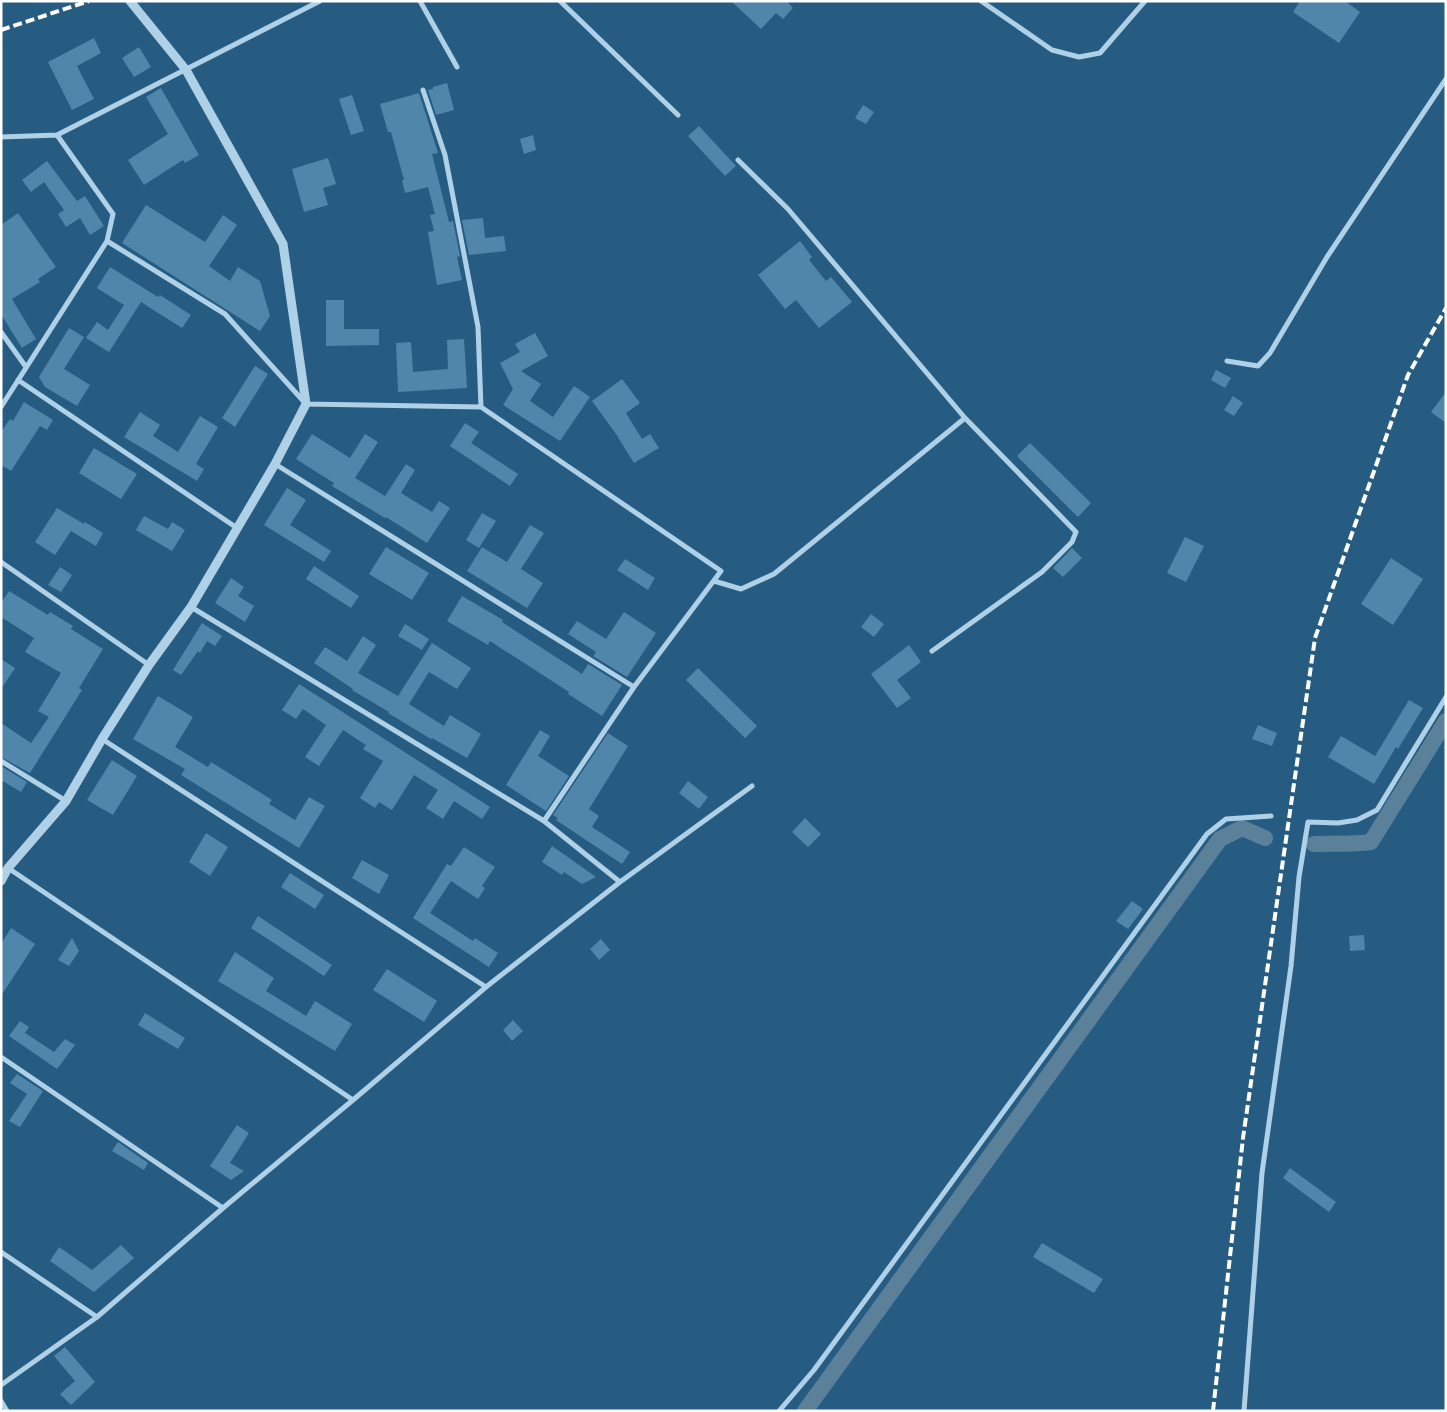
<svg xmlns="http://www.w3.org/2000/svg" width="1447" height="1412" viewBox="0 0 1447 1412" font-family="Raleway,sans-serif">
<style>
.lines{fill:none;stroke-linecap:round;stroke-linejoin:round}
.canal{stroke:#5b819a;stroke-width:16}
.building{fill:#4f86aa}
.minor{stroke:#afd1e7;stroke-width:5}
.tertiary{stroke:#afd1e7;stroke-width:9}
.rail{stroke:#fff;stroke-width:4;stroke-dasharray:9 4;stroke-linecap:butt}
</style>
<rect width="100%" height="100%" fill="#275c82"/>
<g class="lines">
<path class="canal" d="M1314 844C1333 843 1352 845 1371 842L1446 721
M805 1411 1220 839 1242 828 1265 838"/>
</g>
<path class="building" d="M731 1H787L793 8 783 19 776 13 761 29Z
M1300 1H1345L1360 12 1339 43 1293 12Z
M94 38 101 53 77 66 94 99 72 110 48 62Z
M139 47 151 67 134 77 122 58Z
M447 83 454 110 436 115 428 90 433 89V87Z
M161 88 199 155 185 163 183 160 144 185 128 160 168 134 146 97Z
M419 93 438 153 432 154 449 222 453 221 460 256 457 257 462 280 437 285 428 232 434 231 430 215 435 214 428 187 405 193 402 180H404L391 132H388L380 104Z
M352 95 364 131 351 135 339 99Z
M863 105 874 112 866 124 855 118Z
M699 126 736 166 725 176 688 136Z
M533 135 536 150 524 154 520 139Z
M328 158 336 184 323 188 328 205 304 212 292 169Z
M47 161 77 201 85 196 104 226 90 235 80 218 66 227 58 214 64 210 44 182 31 192 22 180Z
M146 205 205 242 223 215 237 225 209 266 230 281 238 267 260 281 270 316 260 331 122 243Z
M18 213 56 267 38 279 40 282 12 299 36 339 22 348 1 314V225Z
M483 218 485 238 504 236 506 251 469 255 462 220Z
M800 241 812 257 809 260 826 281 831 277 852 302 819 328 796 300 785 309 758 275Z
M110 267 158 297 160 295 191 315 182 328 141 302 109 352 86 338 97 322 108 330 124 305 97 288Z
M326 300H344V329H379V345L326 346Z
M69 328 84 337 64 369 90 385 77 406 45 387 39 377Z
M535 333 548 356 521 371 541 384 530 401 553 417 574 386 590 397 560 441 503 405 513 389 500 363 520 352 515 344Z
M464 339 467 388 398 392 396 343 411 342 413 372 448 369 447 340Z
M255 366 268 374 235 427 222 418Z
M1216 370 1231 378 1225 388 1211 380Z
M622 379 640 403 626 413 642 439 650 434 659 448 634 463 616 434 592 401Z
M1446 392V423L1431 412Z
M1233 396 1243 403 1234 416 1224 410Z
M24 402 53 420 47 430 40 426 11 471 1 465V432L10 419 13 421Z
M140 412 160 425 153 436 178 452 200 416 218 427 196 464 204 469 197 481 124 437Z
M465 423 479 432 471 443 518 474 510 486 450 446Z
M312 434 350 458 365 434 378 442 355 478 385 496 406 464 415 470 401 493 432 512 439 501 450 508 427 543 386 517 385 518 332 486 334 483 296 459Z
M1030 443 1091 503 1078 517 1017 456Z
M94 448 137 474 121 499 79 473Z
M287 488 306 500 290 525 331 551 324 562 264 525Z
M57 508 84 524 85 522 103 533 96 546 71 531 55 555 35 542Z
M482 513 496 521 479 548 466 540Z
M144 516 168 529 172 522 185 530 172 551 136 530Z
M530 525 544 533 521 569 543 583 527 608 467 571 482 547 507 562Z
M1185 537 1204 546 1186 582 1167 573Z
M386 547 429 573 412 600 369 574Z
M1072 548 1082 558 1063 577 1053 568Z
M1391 558 1423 579 1393 625 1361 604Z
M625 559 655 578 648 590 617 570Z
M314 566 359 596 351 608 306 579Z
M60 567 72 575 61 592 48 585Z
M231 578 244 587 238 596 254 606 245 622 215 603Z
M9 591 48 615 50 612 73 626 71 629 103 649 79 688 82 690 30 773 1 757V723L31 743 49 717 38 711 61 673 25 652 34 638 1 617V603Z
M462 596 503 620 502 622 582 674 588 664 622 685 602 716 568 694 569 692 490 641 488 645 447 621Z
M624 612 656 633 627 677 593 656 596 652 568 634 577 621 606 639Z
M871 614 884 624 874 637 861 627Z
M202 623 222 636 215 646 207 641 200 653 198 651 181 675 173 670Z
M405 624 429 639 422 650 398 636Z
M363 636 376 645 358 673 398 696 432 643 471 668 457 689 429 672 409 704 444 726 450 715 481 734 467 758 432 738 431 739 388 713 389 712 352 690 353 689 314 663 325 647 347 661Z
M909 645 921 662 897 680 911 698 897 708 871 674Z
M1 659 15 668 1 689Z
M698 668 757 726 745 738 686 680Z
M299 684 490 807 482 819 454 801 443 819 426 808 438 790 414 775 392 810 379 802 375 808 360 798 383 761 363 749 366 745 343 730 319 766 305 757 326 725 303 709 296 719 282 710Z
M158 696 193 717 175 747 208 767 211 762 272 800 269 804 295 820 309 797 325 806 299 848 181 775 185 769 133 739Z
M1409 700 1423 708 1398 749 1396 747 1374 784 1328 757 1341 736 1375 756Z
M1258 725 1277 733 1272 746 1252 739Z
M540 730 550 736 538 756 569 776 546 811 506 785Z
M608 733 628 746 589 809 599 816 592 827 630 852 622 864 556 820 558 818 553 815Z
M112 760 137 776 113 815 87 800Z
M1 766 27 782 21 792 1 780Z
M688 781 708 797 699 809 679 793Z
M805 818 821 834 808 847 792 832Z
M206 833 228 847 210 876 189 862Z
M552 846 572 860 596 877 582 884 564 872 562 875 542 862Z
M464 847 495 867 482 886 485 888 478 899 451 881 430 913 473 941 475 938 498 953 489 967 413 918 447 864 451 866Z
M362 860 389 875 379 894 352 878Z
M290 873 324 895 315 909 281 887Z
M1132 901 1143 909 1128 929 1116 921Z
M258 916 332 965 324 976 251 928Z
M11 928 35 944 1 996V944Z
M1364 935 1365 950 1350 951 1349 936Z
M72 938 79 951 69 966 58 960Z
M601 939 610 950 599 960 590 949Z
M235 952 274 978 266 991 306 1016 315 1001 352 1024 335 1051 218 981Z
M387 969 437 1001 424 1022 373 990Z
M145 1013 185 1038 178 1049 138 1025Z
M513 1020 523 1031 512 1041 503 1030Z
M20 1021 29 1027 25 1033 54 1052 65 1039 75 1045 57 1069 9 1036Z
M17 1074 43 1091 20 1127 9 1121 27 1094 10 1083Z
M237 1125 249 1133 230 1163 244 1171 231 1180 210 1166Z
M118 1142 148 1163 144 1170 112 1151Z
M1290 1168 1336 1202 1329 1212 1283 1178Z
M1042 1243 1103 1279 1094 1293 1033 1257Z
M121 1245 134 1258 94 1292 50 1261 59 1247 92 1270Z
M65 1347 95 1382 71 1405 60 1394 75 1381 54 1356Z"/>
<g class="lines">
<path class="minor" d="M420 1 457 67
M560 1 678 115
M981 1 1052 50 1079 57 1100 53 1145 1
M423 90 445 155 478 327 481 407
M1 137 57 135 320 1
M738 160 788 209 965 418
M107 241 225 314 306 404 481 407 721 571 634 687 544 821
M1 332 26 367
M1227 361 1258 366 1270 353 1327 257 1446 79
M18 380 237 528
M1 407 107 241 113 214 57 135
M275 464 634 687
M1 562 149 665
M714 581 741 589 774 574 965 418 1076 532 1072 542 1042 572 932 651
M191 607 544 821 620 882
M102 739 486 987
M1 761 66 801
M8 868 353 1100
M1 1057 223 1208
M1 1252 97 1317
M1 1385 97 1317 223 1208 353 1100 486 987 620 882 752 786
M1 1401 7 1411
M779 1411 814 1370 1207 834 1226 819 1271 816
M1244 1411 1262 1173 1291 966 1299 877 1308 822 1338 823 1357 820 1377 810 1446 697"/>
<path class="tertiary" d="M1 881 8 868 66 801 102 739 149 665 191 607 275 464 306 404 283 244 186 70 130 1"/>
<path class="rail" d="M1 30 89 1
M1213 1411 1243 1138 1315 638 1408 375 1446 308"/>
</g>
<rect width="1447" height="1412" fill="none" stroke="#ffffff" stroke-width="5"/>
</svg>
